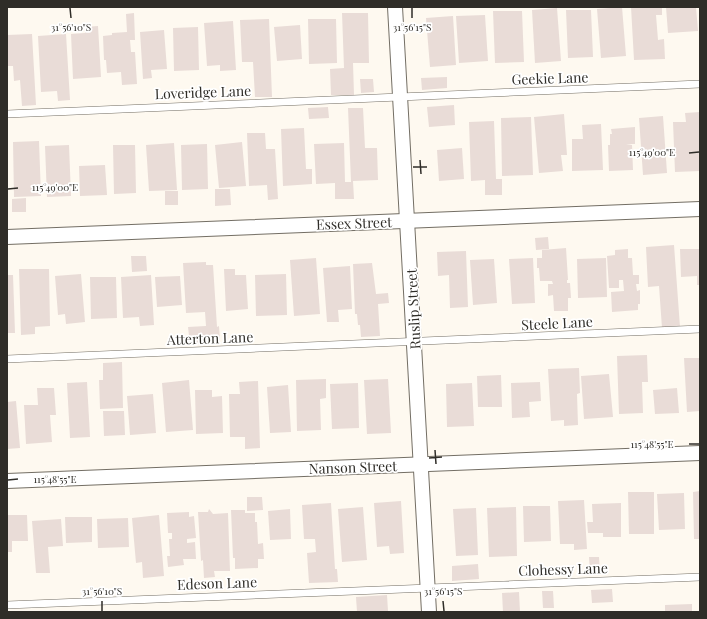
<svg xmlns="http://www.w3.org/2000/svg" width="707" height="619" viewBox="0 0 707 619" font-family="'Playfair Display',serif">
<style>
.building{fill:#e9dcd7}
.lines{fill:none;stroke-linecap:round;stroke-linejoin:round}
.lane-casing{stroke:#736e64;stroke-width:8}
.street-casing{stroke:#736e64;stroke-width:16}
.lane{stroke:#fff;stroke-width:7}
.street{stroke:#fff;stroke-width:14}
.ticks{fill:none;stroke:#2f2d28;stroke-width:1.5}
.labels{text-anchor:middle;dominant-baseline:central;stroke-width:3.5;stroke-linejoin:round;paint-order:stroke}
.street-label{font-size:14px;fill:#2f2d28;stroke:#fff}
.ticks-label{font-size:10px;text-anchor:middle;fill:#2f2d28;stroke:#fff;stroke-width:3.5;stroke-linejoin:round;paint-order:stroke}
</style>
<rect width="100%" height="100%" fill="#fef9f0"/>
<g class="building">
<polygon points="622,7 626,56 601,58 597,9"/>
<polygon points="631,7 662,7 662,15 656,15 658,40 664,39 665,59 634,60"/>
<polygon points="666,7 696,7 698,31 668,33"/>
<polygon points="557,8 561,61 535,63 532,10"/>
<polygon points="566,10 591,10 593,57 568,58"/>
<polygon points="493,11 522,11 524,62 495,63"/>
<polygon points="134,13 135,40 130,40 131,52 135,52 137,84 122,85 121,72 107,73 106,60 104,60 103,36 112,35 112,33 127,32 126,14"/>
<polygon points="342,13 368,13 369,63 353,63 354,95 331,95 330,69 344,68"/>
<polygon points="485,15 488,61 459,63 456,16"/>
<polygon points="453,16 456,65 430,67 426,18"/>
<polygon points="269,19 272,97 255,97 253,62 242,62 240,20"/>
<polygon points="308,19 336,19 337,63 309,64"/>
<polygon points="233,21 236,70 220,71 220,65 207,66 204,23"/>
<polygon points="300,25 302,59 277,61 274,27"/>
<polygon points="98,26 101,77 73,79 71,34 85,33 85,27"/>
<polygon points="198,27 199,70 174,71 173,28"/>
<polygon points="164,30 167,69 151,70 152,78 143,79 140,32"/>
<polygon points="32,34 36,105 22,106 20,80 14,81 13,66 7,66 7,35"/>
<polygon points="66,34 70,100 58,101 57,91 41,92 38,36"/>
<polygon points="447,77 447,88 422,90 421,78"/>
<polygon points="360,79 373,79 374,92 361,93"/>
<polygon points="454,105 455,125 429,127 427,107"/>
<polygon points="328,107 329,118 309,119 308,108"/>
<polygon points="348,108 363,108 365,148 377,148 378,180 353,181 354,199 335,199 335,183 316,184 314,144 344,143 345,182 351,182"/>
<polygon points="700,112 700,171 675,172 673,122 686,122 685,113"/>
<polygon points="564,114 567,155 561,155 563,171 539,173 534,117"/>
<polygon points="663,116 667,173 643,175 639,118"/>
<polygon points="531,117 533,175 502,176 501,118"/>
<polygon points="494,121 496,179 502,179 502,195 485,195 485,180 471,181 469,122"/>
<polygon points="601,124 603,170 572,171 572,139 583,139 582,125"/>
<polygon points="635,127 635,144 626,144 632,145 633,170 609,171 608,145 610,145 610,134 612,134 611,129"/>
<polygon points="304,128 306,169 312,169 312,184 283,186 281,129"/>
<polygon points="247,133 265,133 266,149 275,149 278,199 268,200 267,185 249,186"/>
<polygon points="39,141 41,196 14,197 13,142"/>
<polygon points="242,142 246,186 219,188 215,145"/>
<polygon points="174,143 177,190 149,191 146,145"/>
<polygon points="207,144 208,189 182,190 181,145"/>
<polygon points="69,145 71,196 47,197 45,146"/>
<polygon points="113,145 135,145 136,193 114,194"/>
<polygon points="462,148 464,179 439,181 437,150"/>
<polygon points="105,165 107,195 80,196 79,166"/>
<polygon points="215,189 230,189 231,205 215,206"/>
<rect x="165" y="191" width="13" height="14"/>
<polygon points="26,198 26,212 12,212 12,199"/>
<polygon points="548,237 549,249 536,250 535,238"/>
<polygon points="674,245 680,327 662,328 659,286 648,287 646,247"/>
<polygon points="566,248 568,280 567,280 567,283 570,283 571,298 568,298 568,311 554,311 553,295 548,296 548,284 553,284 552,281 540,281 539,268 537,268 537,258 542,258 542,250"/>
<polygon points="628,249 628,258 632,258 633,275 639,275 639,284 636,284 637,291 640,290 640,304 638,304 638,310 612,312 611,292 624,291 623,280 619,280 619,288 609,288 607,256 615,255 615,250"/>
<polygon points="680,249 700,249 700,285 697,285 697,276 681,277"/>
<polygon points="466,251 468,307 450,308 449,275 438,276 437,252"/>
<polygon points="131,256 146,256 147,271 132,272"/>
<polygon points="316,258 320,314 294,316 290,260"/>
<polygon points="533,258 535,303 512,304 509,259"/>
<polygon points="606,258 607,297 578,298 577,259"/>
<polygon points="494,259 497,303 473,305 470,260"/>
<polygon points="206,262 206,265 213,265 217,327 219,326 220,340 218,340 218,342 190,344 188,327 206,326 205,312 186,313 183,263"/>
<polygon points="372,263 376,294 388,293 389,303 378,304 380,336 361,337 360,325 358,325 357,314 355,314 353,264"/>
<polygon points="350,266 352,309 338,310 339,322 327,322 323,268"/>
<polygon points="19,269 49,269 50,326 35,327 35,334 21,335"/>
<polygon points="224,269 235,269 235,275 246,275 248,309 226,311"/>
<polygon points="81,274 85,322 66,324 65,314 58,315 55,276"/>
<polygon points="286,274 287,315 256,316 255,275"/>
<polygon points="7,275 13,275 15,333 7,333"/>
<polygon points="151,275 154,325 140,326 139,317 123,318 121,277"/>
<polygon points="180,276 182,305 157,307 155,277"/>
<polygon points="90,277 116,277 117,318 91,319"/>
<polygon points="647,355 648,382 642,382 643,413 619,414 617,356"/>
<polygon points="684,358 700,358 700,411 687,412"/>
<polygon points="122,362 123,408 100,409 99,380 103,380 103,363"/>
<polygon points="579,368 580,393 577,394 578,425 564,426 564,420 551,421 548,369"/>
<polygon points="609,374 613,417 584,419 581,376"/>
<polygon points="501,375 502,407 478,407 477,376"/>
<polygon points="326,379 326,398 320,399 321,430 297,431 296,380"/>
<polygon points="388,379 391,433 367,434 364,380"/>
<polygon points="189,380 193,430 166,432 162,383"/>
<polygon points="258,381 260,448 245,449 245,437 230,437 229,394 240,394 239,382"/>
<polygon points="87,382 90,437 70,438 67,383"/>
<polygon points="540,382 541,401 529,402 530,417 512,418 511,383"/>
<polygon points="358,383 359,428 332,429 330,384"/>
<polygon points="472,383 474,426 447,427 446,384"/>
<polygon points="288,385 291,432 270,433 267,387"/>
<polygon points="37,388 54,388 56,415 50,415 52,442 26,444 24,405 38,405"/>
<polygon points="677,388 679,413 655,414 653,390"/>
<polygon points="195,390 212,390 212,397 222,396 223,433 196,434"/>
<polygon points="153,394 156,433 130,435 127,396"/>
<polygon points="16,401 20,448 7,449 7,402"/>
<polygon points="103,411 124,411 125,435 104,436"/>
<polygon points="700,491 700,539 694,539 693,492"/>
<polygon points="628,492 654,492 654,534 629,534"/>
<polygon points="684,493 685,529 659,530 657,494"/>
<polygon points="247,497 262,497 263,510 247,511"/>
<polygon points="584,500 587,549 574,550 574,544 560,544 558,501"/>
<polygon points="401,501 404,553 390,554 389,546 377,547 374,503"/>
<polygon points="331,503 335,569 337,569 338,582 309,583 307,553 316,552 315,539 304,539 302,505"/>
<polygon points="621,503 621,537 603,537 603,533 588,533 587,522 593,522 592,504"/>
<polygon points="523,506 550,506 551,541 524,542"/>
<polygon points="363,507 367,560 342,562 338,509"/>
<polygon points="516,507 517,556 489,557 487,508"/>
<polygon points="476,508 478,555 456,556 453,509"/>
<polygon points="209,509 213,514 228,513 230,571 214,571 215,577 204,578 203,560 201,561 198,512 208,512"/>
<polygon points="290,509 291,539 270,540 268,511"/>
<polygon points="231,510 245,510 245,513 255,513 255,522 257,522 258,544 263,543 264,559 258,559 258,568 235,569 235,558 233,558"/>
<polygon points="189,512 189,517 194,516 196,538 187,539 187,543 195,542 196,559 183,559 184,565 168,567 167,556 170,556 169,539 172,539 172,533 168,533 167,513"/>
<polygon points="7,515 27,515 28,541 12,541 12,552 7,552"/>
<polygon points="159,515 164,576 143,578 142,562 136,563 132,518"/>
<polygon points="65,517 92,517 92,542 66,543"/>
<polygon points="128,518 129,547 98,548 97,519"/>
<polygon points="61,519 63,546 48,547 50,573 36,573 32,521"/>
<polygon points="589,557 599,557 600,573 590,573"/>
<polygon points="478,564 479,579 452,581 452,566"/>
<polygon points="612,589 613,602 592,603 591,590"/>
<polygon points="542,591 553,591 554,608 543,608"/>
<polygon points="519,592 520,612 503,612 502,593"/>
<polygon points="387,595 388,611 357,612 356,597"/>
<polygon points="692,604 692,612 665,612 665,605"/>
</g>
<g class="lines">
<g class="lane-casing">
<g id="lane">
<polyline points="7,114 700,84"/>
<polyline points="7,359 700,329"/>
<polyline points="7,605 700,577"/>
</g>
</g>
<g class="street-casing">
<g id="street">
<polyline points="395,7 429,612"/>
<polyline points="7,237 700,209"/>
<polyline points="7,481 700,453"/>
</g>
</g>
<use href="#lane" class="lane"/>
<use href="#street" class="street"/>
</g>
<path class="ticks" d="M70,8L71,18M412,8V18M689,153L699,152M420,160L421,174M413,167H427M8,189L18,188M689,444H699M435,450L436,464M429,458L442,457M8,480L18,479M102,601V611M443,601L444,611"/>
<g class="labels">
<g class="street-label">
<text transform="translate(550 78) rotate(-2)">Geekie Lane</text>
<text transform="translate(203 92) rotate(-2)">Loveridge Lane</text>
<text transform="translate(354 223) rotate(-2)">Essex Street</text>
<text transform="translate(413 309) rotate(-93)">Ruslip Street</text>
<text transform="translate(557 323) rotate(-3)">Steele Lane</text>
<text transform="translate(210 338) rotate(-2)">Atterton Lane</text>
<text transform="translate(353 467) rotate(-2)">Nanson Street</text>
<text transform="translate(563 569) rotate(-2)">Clohessy Lane</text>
<text transform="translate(217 583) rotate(-2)">Edeson Lane</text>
</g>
</g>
<g class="ticks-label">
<text x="71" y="31">31°56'10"S</text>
<text x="412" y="31">31°56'15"S</text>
<text x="652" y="156">115°49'00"E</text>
<text x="55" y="191">115°49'00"E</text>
<text x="652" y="448">115°48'55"E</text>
<text x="55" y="483">115°48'55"E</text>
<text x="102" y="595">31°56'10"S</text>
<text x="443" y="595">31°56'15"S</text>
</g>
<rect width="707" height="619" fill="none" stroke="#2f2d28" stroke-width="16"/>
</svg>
